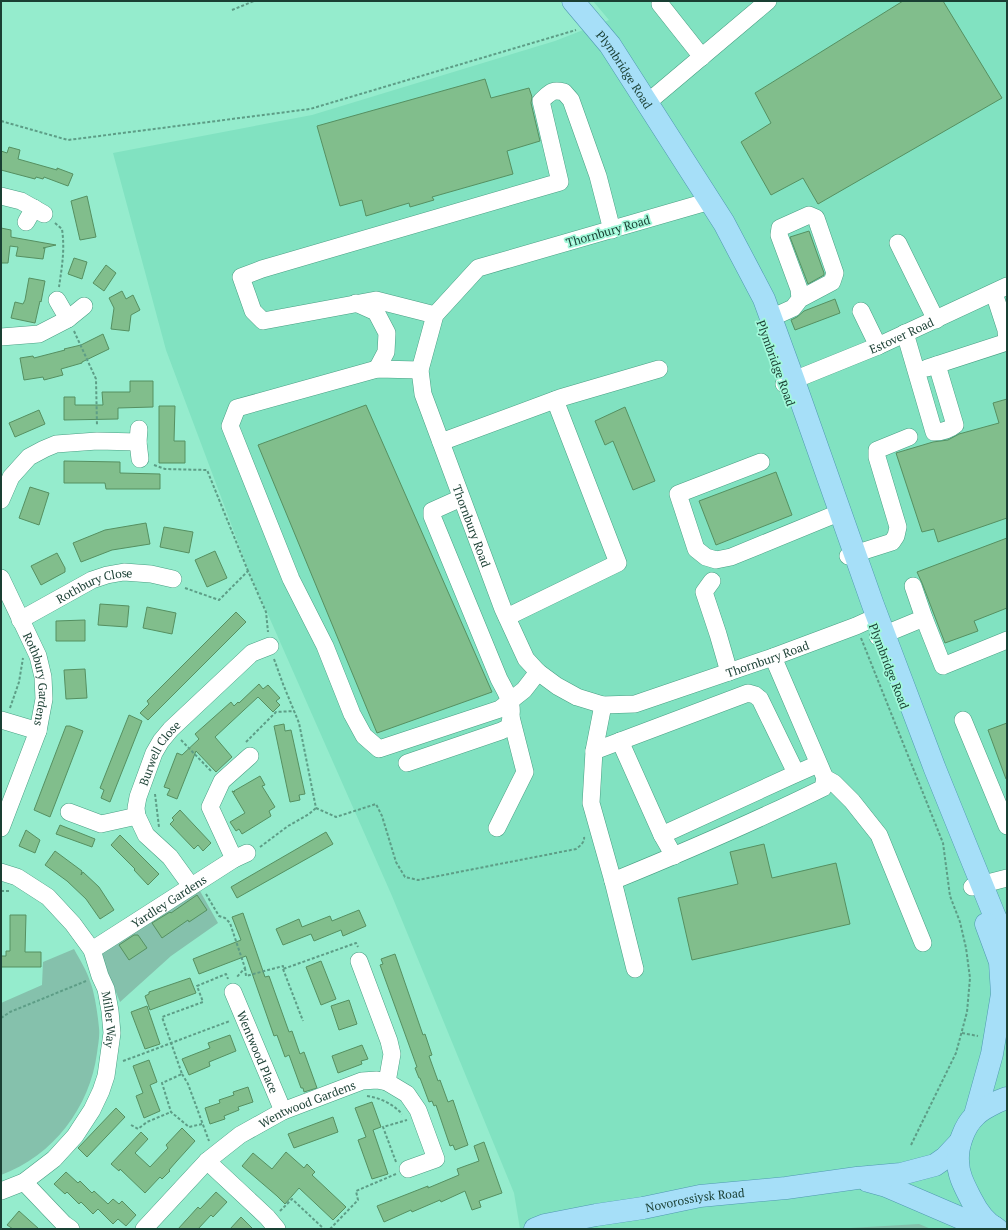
<svg xmlns="http://www.w3.org/2000/svg" width="1008" height="1230" viewBox="0 0 1008 1230" font-family="'PT Serif',serif">
<style>
.built{fill:#81e2c1}
.green{fill:#85c1ac}
.building{fill:#81be8c;stroke:#559061}
.lines{fill:none;stroke-linecap:round;stroke-linejoin:round}
.minor-casing{stroke:#489f83;stroke-width:18}
.major-casing{stroke:#4f99b0;stroke-width:23}
.path{stroke:#5d9d86;stroke-width:2;stroke-dasharray:3 2;stroke-linecap:butt}
.minor{stroke:#fff;stroke-width:17}
.major{stroke:#a6dff8;stroke-width:22}
.labels{text-anchor:middle;dominant-baseline:central;stroke-width:3.5;stroke-linejoin:round;paint-order:stroke}
.street-label{font-size:12px;fill:#1a3f33;stroke:#a2f9da}
</style>
<rect width="100%" height="100%" fill="#95eccd"/>
<polygon class="built" points="593,1 1007,1 1007,1229 520,1229 514,1193 392,896 248,569 166,350 113,153 312,115 555,41 609,20"/>
<g class="green">
<polygon points="200,891 218,923 171,956 120,1002 101,956 105,946 115,944"/>
<path d="M74,949C80,960 87,971 91,984C95,995 98,1017 99,1028C100,1036 98,1045 97,1053C90,1107 53,1156 1,1175V1003L42,985L43,962Z"/>
<polygon points="919,1224 931,1229 833,1229"/>
</g>
<g class="building">
<polygon points="903,1 943,1 1002,98 818,204 803,178 771,195 741,142 771,123 755,93"/>
<polygon points="485,79 491,98 529,88 532,97 531,103 540,141 507,151 513,174 432,197 434,200 410,207 409,203 366,216 362,200 340,206 317,126"/>
<polygon points="9,147 20,150 18,159 57,170 57,168 73,174 68,186 44,177 43,179 36,177 35,179 1,170 1,151 7,153"/>
<polygon points="87,196 96,237 80,240 71,201"/>
<polygon points="1,228 11,230 11,237 56,245 43,248 45,248 43,259 16,256 18,247 10,246 8,263 1,263"/>
<polygon points="809,231 824,273 824,275 808,284 790,237"/>
<polygon points="74,258 87,262 82,279 68,274"/>
<polygon points="106,265 116,273 104,291 93,283"/>
<polygon points="29,278 45,281 41,302 40,301 35,323 11,318 15,302 23,304 25,300"/>
<polygon points="122,291 126,299 133,295 140,310 131,315 129,331 111,329 114,308 109,298"/>
<polygon points="835,299 840,313 795,330 791,320 797,317 804,311"/>
<polygon points="103,334 109,349 82,362 82,363 61,369 63,375 44,380 43,377 24,380 20,358 33,356 34,358 65,350 64,349 81,345"/>
<polygon points="130,381 153,381 153,407 118,408 118,419 64,420 64,397 75,397 75,405 103,405 102,392 130,392"/>
<polygon points="1007,399 1007,518 938,542 934,529 922,532 896,453 933,442 948,440 959,434 999,423 993,403"/>
<polygon points="366,405 492,692 377,733 258,445"/>
<polygon points="159,406 175,406 174,441 185,441 185,463 159,463"/>
<polygon points="625,407 655,481 633,490 613,441 605,445 595,421"/>
<polygon points="39,410 45,424 15,437 9,423"/>
<polygon points="64,461 120,462 120,473 160,474 160,489 106,489 105,483 64,483"/>
<polygon points="776,472 792,515 716,545 699,501"/>
<polygon points="30,487 49,493 39,525 19,518"/>
<polygon points="146,523 150,544 112,550 81,562 73,543 105,530"/>
<polygon points="164,527 193,532 189,553 160,547"/>
<polygon points="1007,538 1007,608 974,621 978,631 945,643 922,583 917,572"/>
<polygon points="215,551 227,578 207,587 195,560"/>
<polygon points="57,553 65,568 65,572 41,585 31,566"/>
<polygon points="100,604 129,606 127,627 98,625"/>
<polygon points="147,607 176,613 172,634 143,628"/>
<polygon points="236,612 246,622 148,720 140,713 149,704 147,701"/>
<polygon points="85,620 85,641 56,641 56,621"/>
<polygon points="85,669 87,698 66,699 64,670"/>
<polygon points="259,684 263,689 268,685 280,698 276,701 280,705 273,712 258,697 215,737 232,757 216,772 196,751 177,799 167,795 170,789 164,787 177,753 182,755 199,739 195,734 231,702 234,706 238,702 239,703"/>
<polygon points="129,715 142,721 110,802 101,798 104,790 100,788"/>
<polygon points="1007,723 1007,779 1006,779 988,730"/>
<polygon points="284,724 285,731 291,730 305,794 299,795 300,800 290,802 274,726"/>
<polygon points="66,726 70,726 83,731 50,817 34,810"/>
<polygon points="260,776 265,785 262,786 275,807 269,811 271,816 242,834 239,829 236,831 230,822 245,813 232,791 235,792 234,791"/>
<polygon points="180,810 211,843 203,851 198,845 194,849 170,824 174,820 172,818"/>
<polygon points="60,825 95,839 92,847 56,834"/>
<polygon points="26,830 40,840 35,853 19,846"/>
<polygon points="326,832 333,844 237,898 231,887"/>
<polygon points="120,835 159,874 148,885 134,870 135,869 111,845"/>
<polygon points="764,844 772,878 836,863 850,924 692,960 678,898 738,884 730,852"/>
<polygon points="55,851 82,871 81,875 83,872 99,887 114,910 100,919 86,899 67,881 45,865"/>
<polygon points="197,895 207,910 189,922 188,920 162,938 152,923 170,912 171,913"/>
<polygon points="359,910 366,926 343,936 341,930 314,941 311,934 283,945 276,929 299,919 302,927 330,916 332,921"/>
<polygon points="243,913 265,977 269,976 289,1032 292,1031 300,1054 304,1052 317,1088 304,1092 303,1088 301,1088 289,1055 285,1057 277,1035 274,1036 246,956 199,974 193,959 241,940 232,917"/>
<polygon points="10,915 26,915 25,952 41,952 41,967 1,967 1,956 6,956 6,951 10,951"/>
<polygon points="134,935 138,935 147,948 129,960 119,945"/>
<polygon points="395,954 423,1035 425,1034 432,1055 429,1056 438,1081 440,1080 448,1102 453,1100 468,1145 455,1150 453,1145 450,1146 436,1105 434,1106 432,1101 429,1102 420,1078 419,1078 415,1068 417,1067 380,965 383,964 381,959"/>
<polygon points="321,961 336,999 321,1005 306,967"/>
<polygon points="190,978 196,993 150,1010 145,996 149,994 149,992"/>
<polygon points="349,1000 357,1024 339,1030 331,1006"/>
<polygon points="147,1006 160,1044 145,1049 131,1012"/>
<polygon points="230,1035 236,1051 209,1062 210,1066 189,1075 182,1059 210,1048 208,1043"/>
<polygon points="362,1045 368,1059 361,1061 362,1064 338,1073 332,1056"/>
<polygon points="149,1060 157,1082 150,1085 160,1111 144,1118 136,1096 143,1093 133,1066"/>
<polygon points="248,1087 253,1102 238,1107 239,1110 224,1116 225,1119 210,1124 205,1108 220,1103 219,1100 234,1095 233,1092"/>
<polygon points="372,1102 381,1127 373,1130 388,1174 372,1179 358,1140 366,1137 355,1108"/>
<polygon points="116,1108 125,1117 87,1157 78,1148"/>
<polygon points="333,1117 338,1132 294,1148 288,1134"/>
<polygon points="182,1128 195,1141 176,1162 169,1170 170,1171 162,1179 160,1177 145,1193 120,1169 119,1171 111,1164 141,1132 148,1139 135,1153 150,1167 168,1148 166,1145"/>
<polygon points="484,1142 502,1193 479,1201 481,1207 472,1210 465,1191 441,1202 440,1200 412,1212 411,1210 384,1222 377,1206 428,1186 428,1188 459,1175 457,1169 479,1161 474,1146"/>
<polygon points="286,1152 304,1168 307,1164 315,1172 312,1175 346,1207 333,1220 299,1188 285,1204 277,1196 242,1166 253,1153 272,1169"/>
<polygon points="66,1172 78,1183 80,1181 92,1193 94,1191 108,1204 113,1199 119,1204 122,1201 136,1215 126,1226 118,1219 113,1224 98,1209 93,1214 81,1202 79,1204 67,1192 65,1194 54,1184"/>
<polygon points="216,1192 227,1202 213,1217 211,1215 198,1229 178,1229 198,1207 200,1209"/>
<polygon points="19,1211 39,1229 13,1229 7,1225"/>
<polygon points="241,1217 253,1229 230,1229"/>
</g>
<g class="lines">
<g class="minor-casing">
<g id="minor">
<polyline points="660,4 702,57"/>
<polyline points="647,103 768,1"/>
<polyline points="1,196 21,201 44,214"/>
<path id="s1" d="M710,201L478,268L435,315L420,370L423,394L503,609L526,659L538,672L557,686L577,697L603,705L635,704L773,657L856,626L878,616"/>
<polyline points="26,222 34,208"/>
<polyline points="898,243 936,320"/>
<polyline points="994,293 1006,330 1007,342"/>
<polyline points="57,300 68,319"/>
<polyline points="356,303 376,312 387,333 386,352 377,369"/>
<polyline points="861,311 878,346"/>
<path d="M435,315L376,300L263,321L253,311L241,277L262,269L560,182L541,101C550,93 551,89 564,92L571,100L598,176L612,230"/>
<polyline points="771,318 793,308 800,299 799,289 779,235 780,228 809,215 816,218 835,273 832,282 800,299"/>
<path d="M905,333L934,432C943,432 949,430 955,425L937,365"/>
<polyline points="1,337 39,334 68,319 84,306"/>
<polyline points="927,368 1007,342"/>
<polyline points="420,370 377,369 237,408 230,426 291,579 325,646 352,714 364,736 379,749 500,709 524,690 538,672"/>
<path id="s2" d="M784,384L878,346L1007,286"/>
<polyline points="139,429 138,442 140,459"/>
<polyline points="441,442 560,398 659,369"/>
<polyline points="761,462 678,494 696,549 706,557 716,560 731,557 841,512"/>
<polyline points="1,500 11,477 29,457 44,449 56,444 97,441 138,442"/>
<polyline points="848,556 892,542 896,536 898,527 877,457 877,450 909,437"/>
<path id="s3" d="M1,578L38,656L43,677L44,699L38,731L1,828"/>
<polyline points="712,581 704,592 718,634 729,672"/>
<polyline points="507,617 618,563 555,400"/>
<polyline points="924,618 943,666 1007,640"/>
<path id="s4" d="M20,620L92,580L107,575L124,572L151,574L173,579"/>
<polyline points="878,637 924,618 913,586"/>
<polyline points="603,705 594,751 591,803 613,881 635,969"/>
<polyline points="1,720 38,731"/>
<polyline points="963,720 1007,826"/>
<polyline points="620,741 662,835"/>
<polyline points="594,751 748,693 755,695 760,699 796,773"/>
<path d="M407,763L501,731L509,727C515,705 509,698 499,679L432,516V511L461,498"/>
<polyline points="825,778 834,783 852,801 879,835 923,943"/>
<polyline points="69,812 101,824 137,816"/>
<polyline points="497,828 525,772 511,717"/>
<polyline points="674,856 662,835 793,775 818,764"/>
<polyline points="234,859 210,807 222,781 250,756"/>
<path id="s5" d="M1,872L17,877L48,897L73,924L92,950L100,976L106,989L110,1011L112,1033L106,1076L101,1091L92,1110L75,1136L54,1159L24,1182L1,1191"/>
<path d="M613,881C684,852 754,822 823,788L825,778L773,657"/>
<path id="s6" d="M191,886L170,857L146,835L137,816L136,808L138,797L154,753L161,741L171,729L252,653L270,646"/>
<polyline points="972,887 1007,878"/>
<path id="s7" d="M92,950L234,859L247,853"/>
<polyline points="359,961 389,1041 392,1054 387,1082"/>
<path id="s8" d="M233,992L283,1111"/>
<polyline points="207,1161 267,1217 277,1229"/>
<polyline points="24,1182 64,1224 71,1229"/>
<path id="s9" d="M144,1229L207,1161L240,1135L283,1111L362,1081L377,1080L387,1082L407,1094L418,1110L436,1159L408,1169"/>
</g>
</g>
<g class="major-casing">
<g id="major">
<path id="s10" d="M573,1L610,45L724,223L764,299L794,381L873,605L935,769L995,917L1007,941"/>
<polyline points="975,1115 992,1054 1002,994 1000,962 986,924"/>
<polyline points="868,1181 886,1186 970,1222 994,1227"/>
<path id="s11" d="M535,1229L545,1225L596,1215L643,1208L700,1196L786,1188L857,1178L901,1174L935,1165L945,1158L960,1142"/>
<path d="M997,1229C985,1223 977,1211 971,1199C965,1187 958,1175 958,1161C957,1147 964,1126 975,1116C981,1109 998,1101 1007,1098"/>
</g>
</g>
<g class="path">
<polyline points="232,10 254,1"/>
<polyline points="1,121 68,140 310,109 576,30"/>
<path d="M55,223L62,229C65,250 62,266 59,287"/>
<polyline points="74,331 96,379 97,426"/>
<polyline points="154,465 165,469 207,470 248,571"/>
<polyline points="185,588 219,600 248,571 266,612 268,632"/>
<polyline points="861,638 943,843 950,896 960,922 966,948 970,978 967,1012 956,1053 911,1145"/>
<polyline points="274,659 283,684 299,723 316,808"/>
<polyline points="10,708 19,682 23,658"/>
<polyline points="181,740 211,771"/>
<polyline points="246,742 276,712 294,711"/>
<polyline points="155,794 159,827"/>
<path d="M316,808L336,817L376,804L382,816L396,862L405,877L418,880L576,849C580,846 585,842 584,837"/>
<polyline points="260,847 288,826 309,814 316,808"/>
<polyline points="1,891 10,891"/>
<polyline points="206,894 219,916 225,918 230,923 245,968 236,978"/>
<polyline points="245,968 246,976 283,966 283,969 356,943 358,947"/>
<polyline points="283,969 303,1021"/>
<polyline points="1,1018 10,1012 86,981"/>
<polyline points="962,1033 978,1036"/>
<path d="M123,1061C159,1048 194,1034 230,1021"/>
<polyline points="182,1074 188,1084 209,1141"/>
<path d="M367,1096C381,1098 393,1104 402,1114"/>
<polyline points="202,1124 189,1127 171,1112 162,1083 182,1074 162,1017 203,1002 197,986 226,974 228,979"/>
<polyline points="131,1125 138,1129 147,1122 171,1112"/>
<polyline points="396,1162 383,1127 407,1120"/>
<polyline points="280,1211 292,1199 324,1229"/>
<polyline points="330,1229 358,1200 356,1191 396,1174"/>
</g>
<use href="#minor" class="minor"/>
<use href="#major" class="major"/>
</g>
<g class="labels">
<g class="street-label">
<text stroke="none"><textPath href="#s10" startOffset="86">Plymbridge Road</textPath></text>
<text transform="translate(608 231) rotate(-16)">Thornbury Road</text>
<text stroke="none"><textPath href="#s2" startOffset="127">Estover Road</textPath></text>
<text transform="translate(776 363) rotate(70)">Plymbridge Road</text>
<text stroke="none"><textPath href="#s1" startOffset="527">Thornbury Road</textPath></text>
<text stroke="none"><textPath href="#s4" startOffset="83">Rothbury Close</textPath></text>
<text stroke="none"><textPath href="#s1" startOffset="934">Thornbury Road</textPath></text>
<text transform="translate(889 666) rotate(69)">Plymbridge Road</text>
<text stroke="none"><textPath href="#s3" startOffset="109">Rothbury Gardens</textPath></text>
<text stroke="none"><textPath href="#s6" startOffset="158">Burwell Close</textPath></text>
<text stroke="none"><textPath href="#s7" startOffset="91">Yardley Gardens</textPath></text>
<text stroke="none"><textPath href="#s5" startOffset="195">Miller Way</textPath></text>
<text stroke="none"><textPath href="#s8" startOffset="65">Wentwood Place</textPath></text>
<text stroke="none"><textPath href="#s9" startOffset="209">Wentwood Gardens</textPath></text>
<text stroke="none"><textPath href="#s11" startOffset="163">Novorossiysk Road</textPath></text>
</g>
</g>
<rect width="1008" height="1230" fill="none" stroke="#1a3f33" stroke-width="4"/>
</svg>
